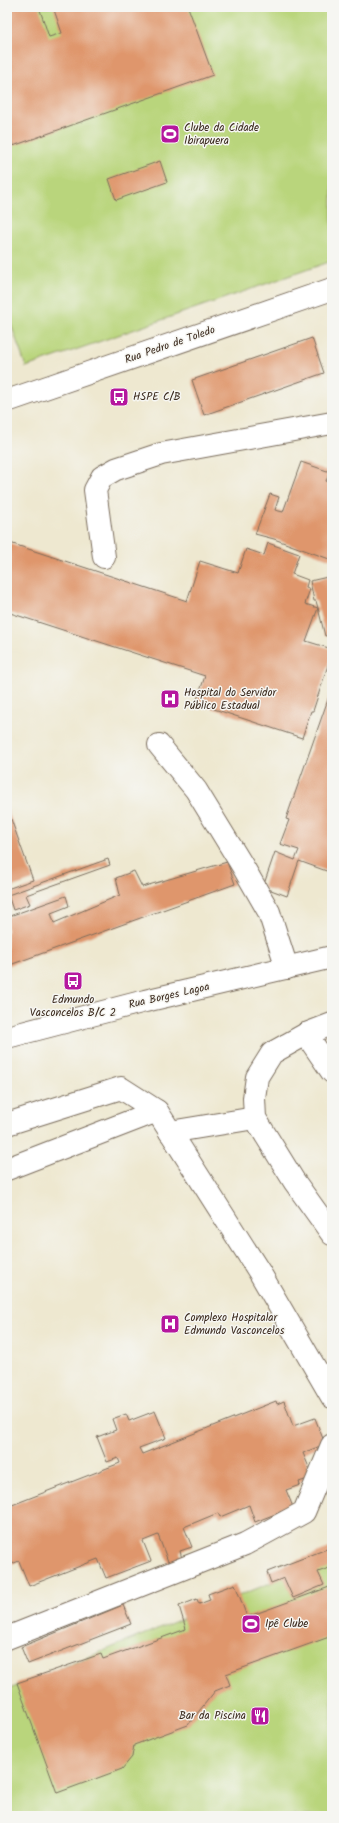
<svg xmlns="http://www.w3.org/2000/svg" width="339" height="1823" viewBox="0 0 339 1823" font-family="Kalam,sans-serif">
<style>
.green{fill:#b9d57b;stroke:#7a804c}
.building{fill:#df966c}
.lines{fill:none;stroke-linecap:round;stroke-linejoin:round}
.minor-casing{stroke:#7a6c5c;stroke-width:24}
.minor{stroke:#fff;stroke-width:22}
.labels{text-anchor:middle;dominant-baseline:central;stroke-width:3;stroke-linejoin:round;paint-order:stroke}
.poi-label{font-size:11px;fill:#3b2a1e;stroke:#f6f6f2;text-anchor:start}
.street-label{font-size:11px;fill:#3b2a1e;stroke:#f6f6f2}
</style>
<rect width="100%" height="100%" fill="#f6f6f2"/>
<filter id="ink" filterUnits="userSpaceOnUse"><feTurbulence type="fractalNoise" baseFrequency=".025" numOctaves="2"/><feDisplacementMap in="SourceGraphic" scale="8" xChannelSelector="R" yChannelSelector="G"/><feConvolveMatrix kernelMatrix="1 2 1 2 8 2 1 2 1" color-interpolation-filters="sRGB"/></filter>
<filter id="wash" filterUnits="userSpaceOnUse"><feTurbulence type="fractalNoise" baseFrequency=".012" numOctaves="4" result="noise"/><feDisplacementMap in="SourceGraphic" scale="16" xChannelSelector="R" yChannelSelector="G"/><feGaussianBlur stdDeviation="0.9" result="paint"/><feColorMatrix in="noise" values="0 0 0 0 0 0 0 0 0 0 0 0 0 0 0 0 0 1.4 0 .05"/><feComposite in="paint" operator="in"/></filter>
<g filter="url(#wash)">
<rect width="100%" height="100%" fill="#eee8d0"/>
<g class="green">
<polygon points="7,7 332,7 332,261 26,367 7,313"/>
<polygon points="332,1558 332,1816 7,1816 7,1690"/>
</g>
<g id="blocks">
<g class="building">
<polygon points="7,7 39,7 49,37 62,33 53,7 188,7 213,75 13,146 7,129"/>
<polygon points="160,161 167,182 116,200 109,179"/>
<polygon points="312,338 324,373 204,415 192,380"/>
<polygon points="301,462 330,472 326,481 332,483 332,560 274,539 255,534 270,494 279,497 275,510 283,512"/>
<polygon points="7,542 187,601 200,561 238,573 246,549 264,555 268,543 299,554 292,574 308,580 306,587 310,589 305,604 318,608 316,601 314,601 310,581 332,576 332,634 325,636 318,608 306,641 332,649 332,653 313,711 311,711 302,738 196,703 205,676 7,612"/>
<polygon points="332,688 332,873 299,861 287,896 263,887 275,852 295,860 299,850 280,844 289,820 286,819"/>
<polygon points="7,808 33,880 7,889"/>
<polygon points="108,859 110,865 26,895 30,904 13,910 8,895"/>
<polygon points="227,862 235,884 7,966 7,917 66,896 69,906 51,913 54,923 120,895 116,878 134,871 142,887"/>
<polygon points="276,1401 277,1404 284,1401 293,1426 315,1418 325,1444 303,1453 313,1477 299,1482 300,1485 286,1490 293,1507 255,1522 249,1505 220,1517 218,1513 184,1527 192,1547 180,1551 182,1559 169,1564 158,1535 143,1541 151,1561 106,1578 98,1559 29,1586 19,1561 7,1566 7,1536 9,1535 7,1529 7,1507 120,1463 118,1458 107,1462 97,1437 116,1430 112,1419 126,1414 129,1421 155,1411 166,1438 139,1448 142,1454"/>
<polygon points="332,1547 332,1567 318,1572 324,1585 293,1598 284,1578 271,1583 267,1572"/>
<polygon points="235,1584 247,1617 332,1586 332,1636 226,1674 230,1685 215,1691 188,1725 134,1745 132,1757 122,1769 57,1793 17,1683 101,1654 103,1659 186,1629 179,1606 197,1599 199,1604 210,1600 208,1594"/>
<polygon points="123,1605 131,1624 28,1664 21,1647"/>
</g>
</g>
</g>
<g filter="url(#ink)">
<use href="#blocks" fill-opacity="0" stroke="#7a6c5c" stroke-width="1"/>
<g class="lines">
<g class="minor-casing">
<g id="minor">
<polyline points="7,401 332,289"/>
<polyline points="104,557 95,490 102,477 116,469 161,454 332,423"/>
<polyline points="159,745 196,790 242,865 269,912 287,968"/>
<polyline points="332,1024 306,1034 272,1053 257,1077 254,1098 255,1118 294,1181 332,1234"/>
<polyline points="306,1034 332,1072"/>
<polyline points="7,1037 145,1001 332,957"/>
<polyline points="7,1124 121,1088 157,1111 260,1273 332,1397"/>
<polyline points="170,1132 255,1118"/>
<polyline points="7,1169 157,1111"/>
<polyline points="7,1638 245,1544 304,1512 332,1445"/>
</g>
</g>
<use href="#minor" class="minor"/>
</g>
</g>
<defs>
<g id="stadium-square" transform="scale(1)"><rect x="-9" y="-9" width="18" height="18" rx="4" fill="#b5179e" stroke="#f6f6f2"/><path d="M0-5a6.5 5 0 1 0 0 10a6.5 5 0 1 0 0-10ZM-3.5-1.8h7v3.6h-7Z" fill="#fff"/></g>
<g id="bus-square" transform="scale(1)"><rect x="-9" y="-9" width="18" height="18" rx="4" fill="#b5179e" stroke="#f6f6f2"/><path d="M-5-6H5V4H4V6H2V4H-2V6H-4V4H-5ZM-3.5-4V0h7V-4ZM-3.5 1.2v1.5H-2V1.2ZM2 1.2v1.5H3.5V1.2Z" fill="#fff"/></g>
<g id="hospital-square" transform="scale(1)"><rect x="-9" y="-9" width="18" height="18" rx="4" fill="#b5179e" stroke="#f6f6f2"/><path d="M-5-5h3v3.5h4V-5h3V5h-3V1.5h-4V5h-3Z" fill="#fff"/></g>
<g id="restaurant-square" transform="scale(1)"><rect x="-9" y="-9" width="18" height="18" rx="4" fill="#b5179e" stroke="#f6f6f2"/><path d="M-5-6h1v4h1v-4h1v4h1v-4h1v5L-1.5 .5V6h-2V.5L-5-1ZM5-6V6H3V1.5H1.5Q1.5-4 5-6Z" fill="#fff"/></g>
</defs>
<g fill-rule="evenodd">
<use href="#stadium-square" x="170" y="134"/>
<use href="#bus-square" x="119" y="397"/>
<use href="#hospital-square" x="170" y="699"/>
<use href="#bus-square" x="73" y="981"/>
<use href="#hospital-square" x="170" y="1324"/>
<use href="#stadium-square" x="251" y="1624"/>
<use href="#restaurant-square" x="260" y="1716"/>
</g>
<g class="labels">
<g class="poi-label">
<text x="184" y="128">Clube da Cidade<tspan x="184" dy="13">Ibirapuera</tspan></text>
<text x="133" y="397">HSPE C/B</text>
<text x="184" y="693">Hospital do Servidor<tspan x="184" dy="13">Público Estadual</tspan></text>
<text x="73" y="1000" text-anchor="middle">Edmundo<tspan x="73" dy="13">Vasconcelos B/C 2</tspan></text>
<text x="184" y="1318">Complexo Hospitalar<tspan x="184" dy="13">Edmundo Vasconcelos</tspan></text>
<text x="265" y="1624">Ipê Clube</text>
<text x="246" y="1716" text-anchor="end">Bar da Piscina</text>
</g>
<g class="street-label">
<text transform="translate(170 345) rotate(-19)">Rua Pedro de Toledo</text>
<text transform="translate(169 996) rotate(-13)">Rua Borges Lagoa</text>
</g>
</g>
<rect width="339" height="1823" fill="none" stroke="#f6f6f2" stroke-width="24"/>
</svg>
